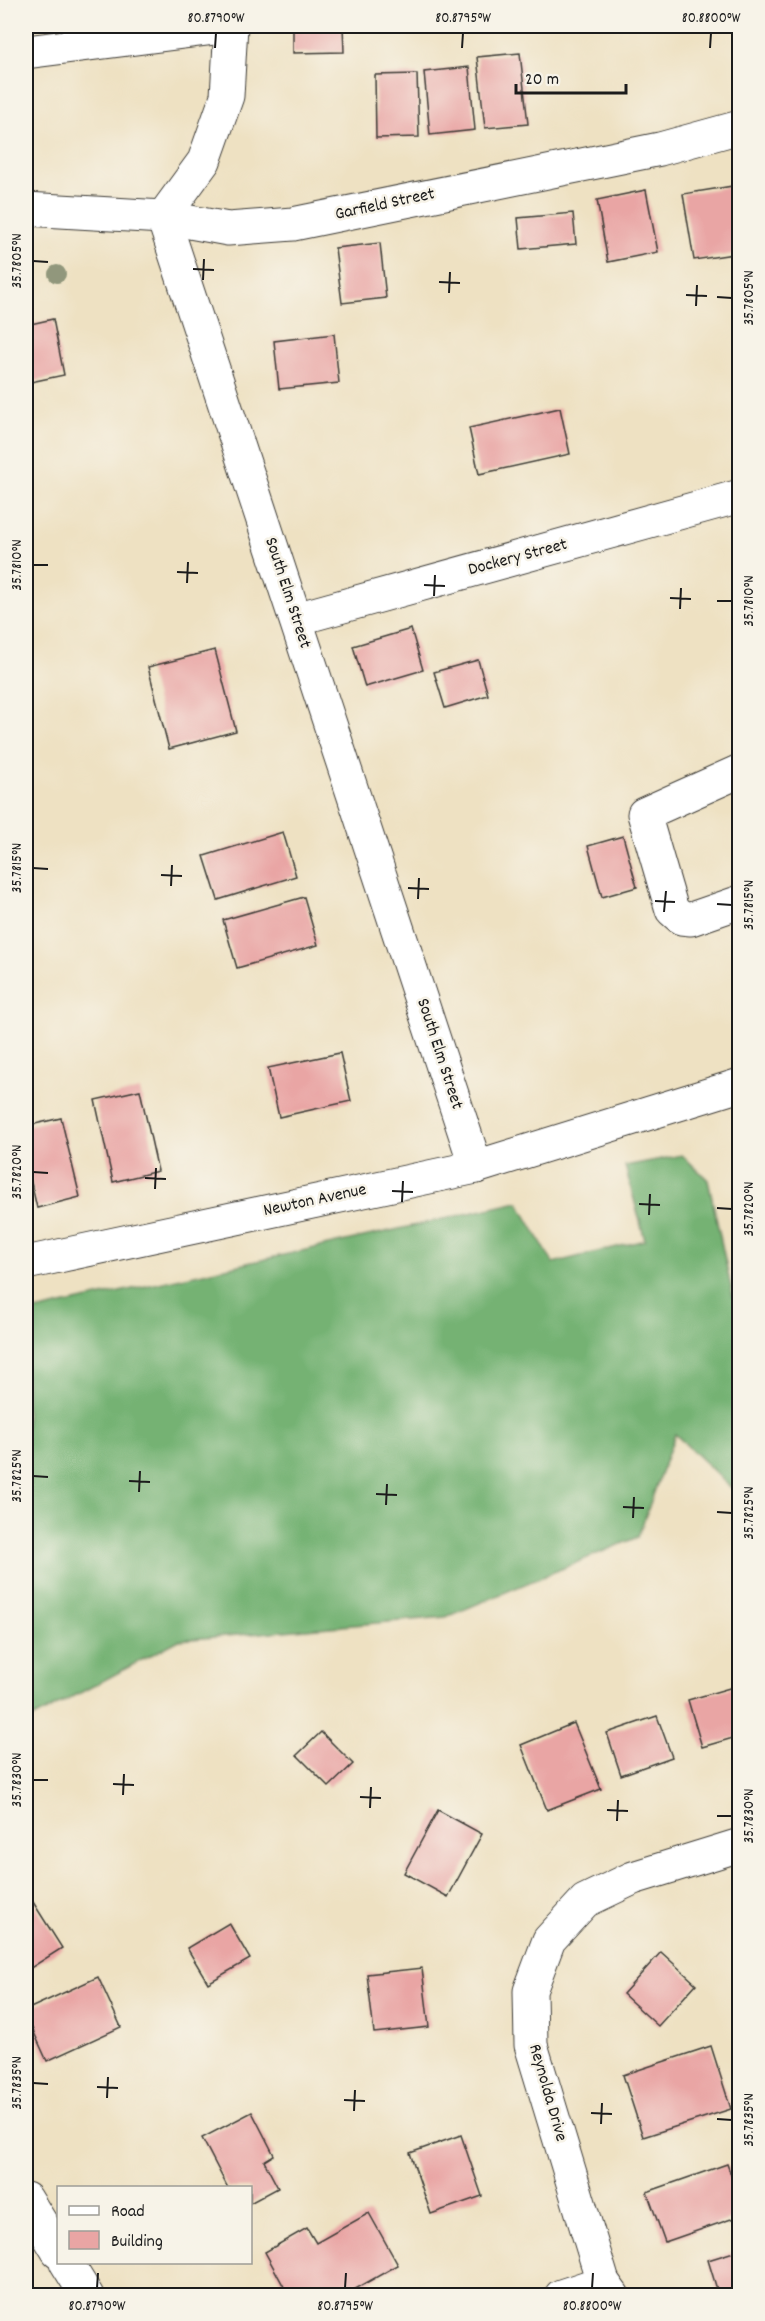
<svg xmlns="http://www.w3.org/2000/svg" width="765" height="2321" viewBox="0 0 765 2321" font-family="Dekko,sans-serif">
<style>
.forest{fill:#75b273;stroke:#486748;stroke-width:1.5}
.building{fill:#e9a5a4}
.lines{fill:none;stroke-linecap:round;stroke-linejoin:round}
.minor-casing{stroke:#3c3a35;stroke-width:35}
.minor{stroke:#fff;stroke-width:33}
.tree{fill:#91977b}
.ticks{fill:none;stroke:#1c1c1c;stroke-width:2}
.labels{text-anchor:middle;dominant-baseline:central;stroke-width:5;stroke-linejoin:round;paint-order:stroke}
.street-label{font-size:18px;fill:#1c1c1c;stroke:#f7f3e8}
.neatline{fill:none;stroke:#1c1c1c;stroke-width:2}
.ticks-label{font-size:15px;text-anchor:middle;fill:#1c1c1c}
</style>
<rect width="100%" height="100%" fill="#f7f3e8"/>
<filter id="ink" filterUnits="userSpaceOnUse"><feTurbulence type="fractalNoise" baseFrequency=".0167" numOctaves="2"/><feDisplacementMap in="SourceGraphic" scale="12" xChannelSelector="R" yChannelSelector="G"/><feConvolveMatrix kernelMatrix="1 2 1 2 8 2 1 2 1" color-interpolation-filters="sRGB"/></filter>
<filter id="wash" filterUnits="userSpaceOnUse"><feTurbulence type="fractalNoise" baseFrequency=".008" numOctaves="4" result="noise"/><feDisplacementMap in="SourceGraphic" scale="24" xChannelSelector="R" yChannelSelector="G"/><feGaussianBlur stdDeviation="1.35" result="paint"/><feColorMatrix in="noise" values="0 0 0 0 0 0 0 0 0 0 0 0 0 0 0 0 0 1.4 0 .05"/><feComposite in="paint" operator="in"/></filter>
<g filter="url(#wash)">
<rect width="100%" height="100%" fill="#eee1c2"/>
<polygon class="forest" points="682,1155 708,1180 732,1292 739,1316 739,1495 675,1434 638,1537 446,1617 179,1640 26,1722 26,1313 518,1202 553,1263 645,1240 625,1166"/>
<g id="blocks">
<g class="building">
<polygon points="293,26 343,26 344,52 293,53"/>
<polygon points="520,53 528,124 485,128 477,57"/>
<polygon points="469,67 475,130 430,135 424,72"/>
<polygon points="417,74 419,137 376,138 375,75"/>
<polygon points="739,185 740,253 694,260 683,194"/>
<polygon points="646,190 658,252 608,262 597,200"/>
<polygon points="573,213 576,244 521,249 518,218"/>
<polygon points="380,243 386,298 342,303 335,248"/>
<polygon points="53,319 64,375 26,383 26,325"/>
<polygon points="334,334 339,383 279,389 274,341"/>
<polygon points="560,408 570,454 479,474 469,428"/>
<polygon points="411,629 423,670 365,687 353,646"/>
<polygon points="215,650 236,731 169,749 148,667"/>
<polygon points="478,660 488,695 445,708 434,672"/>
<polygon points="283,832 296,876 218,900 204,856"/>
<polygon points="623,836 637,887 602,897 588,846"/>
<polygon points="304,897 318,945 237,968 223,920"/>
<polygon points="340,1053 351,1101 279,1117 268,1068"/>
<polygon points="140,1090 158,1171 113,1182 95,1100"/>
<polygon points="61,1118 80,1197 37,1208 26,1161 26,1126"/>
<polygon points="740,1685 740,1736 702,1747 688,1700"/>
<polygon points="657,1716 672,1757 621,1775 607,1733"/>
<polygon points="574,1723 601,1789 547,1810 521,1745"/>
<polygon points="321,1732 353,1764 329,1787 297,1755"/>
<polygon points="438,1810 482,1834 448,1897 404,1873"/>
<polygon points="26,1891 62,1948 26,1971"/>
<polygon points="229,1923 250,1959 208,1983 187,1948"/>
<polygon points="661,1952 696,1984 658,2026 623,1994"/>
<polygon points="422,1968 429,2027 374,2033 367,1974"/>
<polygon points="98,1977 121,2027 47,2061 26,2015 26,2010"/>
<polygon points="711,2046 731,2109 643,2137 623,2075"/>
<polygon points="252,2112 274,2155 264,2161 278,2188 250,2203 250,2188 228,2188 202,2138"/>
<polygon points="461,2135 482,2196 431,2214 410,2153"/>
<polygon points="727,2164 740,2199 740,2216 665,2242 647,2192"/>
<polygon points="369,2213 398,2265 343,2296 289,2296 265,2252 307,2228 316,2243"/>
<polygon points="740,2250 740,2296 719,2296 708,2260"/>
</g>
</g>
</g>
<g filter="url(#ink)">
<use href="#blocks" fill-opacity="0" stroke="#3c3a35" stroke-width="1.5"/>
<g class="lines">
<g class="minor-casing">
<g id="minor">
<polyline points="231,26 227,96 204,161 163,217 476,1167"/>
<polyline points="26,52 231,26"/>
<polyline points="26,209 163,217 228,229 293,224 660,149 740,127"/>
<polyline points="296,619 740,496"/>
<polyline points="740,771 644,814 672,910 681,918 691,919 740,902"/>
<polyline points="26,1263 476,1167 740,1085"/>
<polyline points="26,2199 58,2251"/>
<polyline points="66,2262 87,2296"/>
<polyline points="561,2296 603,2282"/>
<polyline points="613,2296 603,2282 531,2045 530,1991 549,1940 585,1901 633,1878 740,1845"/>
</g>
</g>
<use href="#minor" class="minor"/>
</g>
<circle class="tree" cx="57" cy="274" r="9"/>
</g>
<path class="ticks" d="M215,48L216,33M462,48L463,33M710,48L711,33M33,261L48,262M193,269L214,270M203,280L204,259M439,282L460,283M449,293L450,272M686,295L707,296M717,297L732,298M696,306L697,285M33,565H48M177,572L198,573M187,583L188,562M424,585L445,586M434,596L435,575M670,598L691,599M717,601H732M680,609L681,588M33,868L48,869M161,875L182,876M171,886L172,865M408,888L429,889M418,899L419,878M655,901L675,902M717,904L732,905M664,912L666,891M33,1172L48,1173M145,1178L166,1179M155,1189L156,1168M392,1191L413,1192M402,1202L403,1181M639,1204L660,1205M717,1208L732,1209M649,1215L650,1194M33,1476L48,1477M129,1481L150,1482M139,1492L140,1471M376,1494L397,1495M386,1505L387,1484M623,1507L644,1508M717,1512L732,1513M633,1518L634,1497M33,1780H48M113,1784L134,1785M123,1795L124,1774M360,1797L381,1798M370,1808L371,1787M607,1810L628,1811M717,1816H732M617,1821L618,1800M33,2083L48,2084M97,2087L118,2088M107,2098L108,2077M344,2100L365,2101M354,2111L355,2090M591,2113L612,2114M717,2119L732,2120M601,2124L602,2103M97,2288L98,2273M345,2288L346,2273M592,2288L593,2273"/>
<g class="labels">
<g class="street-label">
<text transform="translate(385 205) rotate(-12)">Garfield Street</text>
<text transform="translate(518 558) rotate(-15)">Dockery Street</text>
<text transform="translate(287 593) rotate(72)">South Elm Street</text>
<text transform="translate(439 1054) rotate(72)">South Elm Street</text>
<text transform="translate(315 1201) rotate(-12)">Newton Avenue</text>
<text transform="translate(547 2093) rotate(74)">Reynolda Drive</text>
</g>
</g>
<rect width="765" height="2321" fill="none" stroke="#f7f3e8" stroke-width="66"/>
<rect x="57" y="2186" width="195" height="78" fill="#f7f3e8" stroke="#9f9d96" stroke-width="1.5"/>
<rect x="69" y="2206" width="30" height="9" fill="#ffffff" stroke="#9f9d96" stroke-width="1.5"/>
<text x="111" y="2216" font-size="18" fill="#1c1c1c">Road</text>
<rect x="69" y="2231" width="30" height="18" fill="#e9a5a4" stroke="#9f9d96" stroke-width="1.5"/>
<text x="111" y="2246" font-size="18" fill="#1c1c1c">Building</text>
<path d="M516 84v9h110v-9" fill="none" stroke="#1c1c1c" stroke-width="3"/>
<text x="525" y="84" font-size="18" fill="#1c1c1c" stroke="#f7f3e8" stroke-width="4.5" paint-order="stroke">20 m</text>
<rect x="33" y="33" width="699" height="2255" class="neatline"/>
<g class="ticks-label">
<text x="216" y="22">80.8790°W</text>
<text x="463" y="22">80.8795°W</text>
<text x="711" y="22">80.8800°W</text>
<text transform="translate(16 261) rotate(-90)" y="5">35.7805°N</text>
<text transform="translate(748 298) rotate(-90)" y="5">35.7805°N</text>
<text transform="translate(16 565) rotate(-90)" y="5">35.7810°N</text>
<text transform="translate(748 601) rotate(-90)" y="5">35.7810°N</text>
<text transform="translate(16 868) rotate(-90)" y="5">35.7815°N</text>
<text transform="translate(748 905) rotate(-90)" y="5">35.7815°N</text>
<text transform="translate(16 1172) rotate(-90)" y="5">35.7820°N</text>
<text transform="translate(748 1209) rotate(-90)" y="5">35.7820°N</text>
<text transform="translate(16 1476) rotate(-90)" y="5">35.7825°N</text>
<text transform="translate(748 1513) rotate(-90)" y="5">35.7825°N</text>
<text transform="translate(16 1780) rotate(-90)" y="5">35.7830°N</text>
<text transform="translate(748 1816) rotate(-90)" y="5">35.7830°N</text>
<text transform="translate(16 2083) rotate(-90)" y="5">35.7835°N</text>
<text transform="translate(748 2120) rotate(-90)" y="5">35.7835°N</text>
<text x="97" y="2310">80.8790°W</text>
<text x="345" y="2310">80.8795°W</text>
<text x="592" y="2310">80.8800°W</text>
</g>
</svg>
